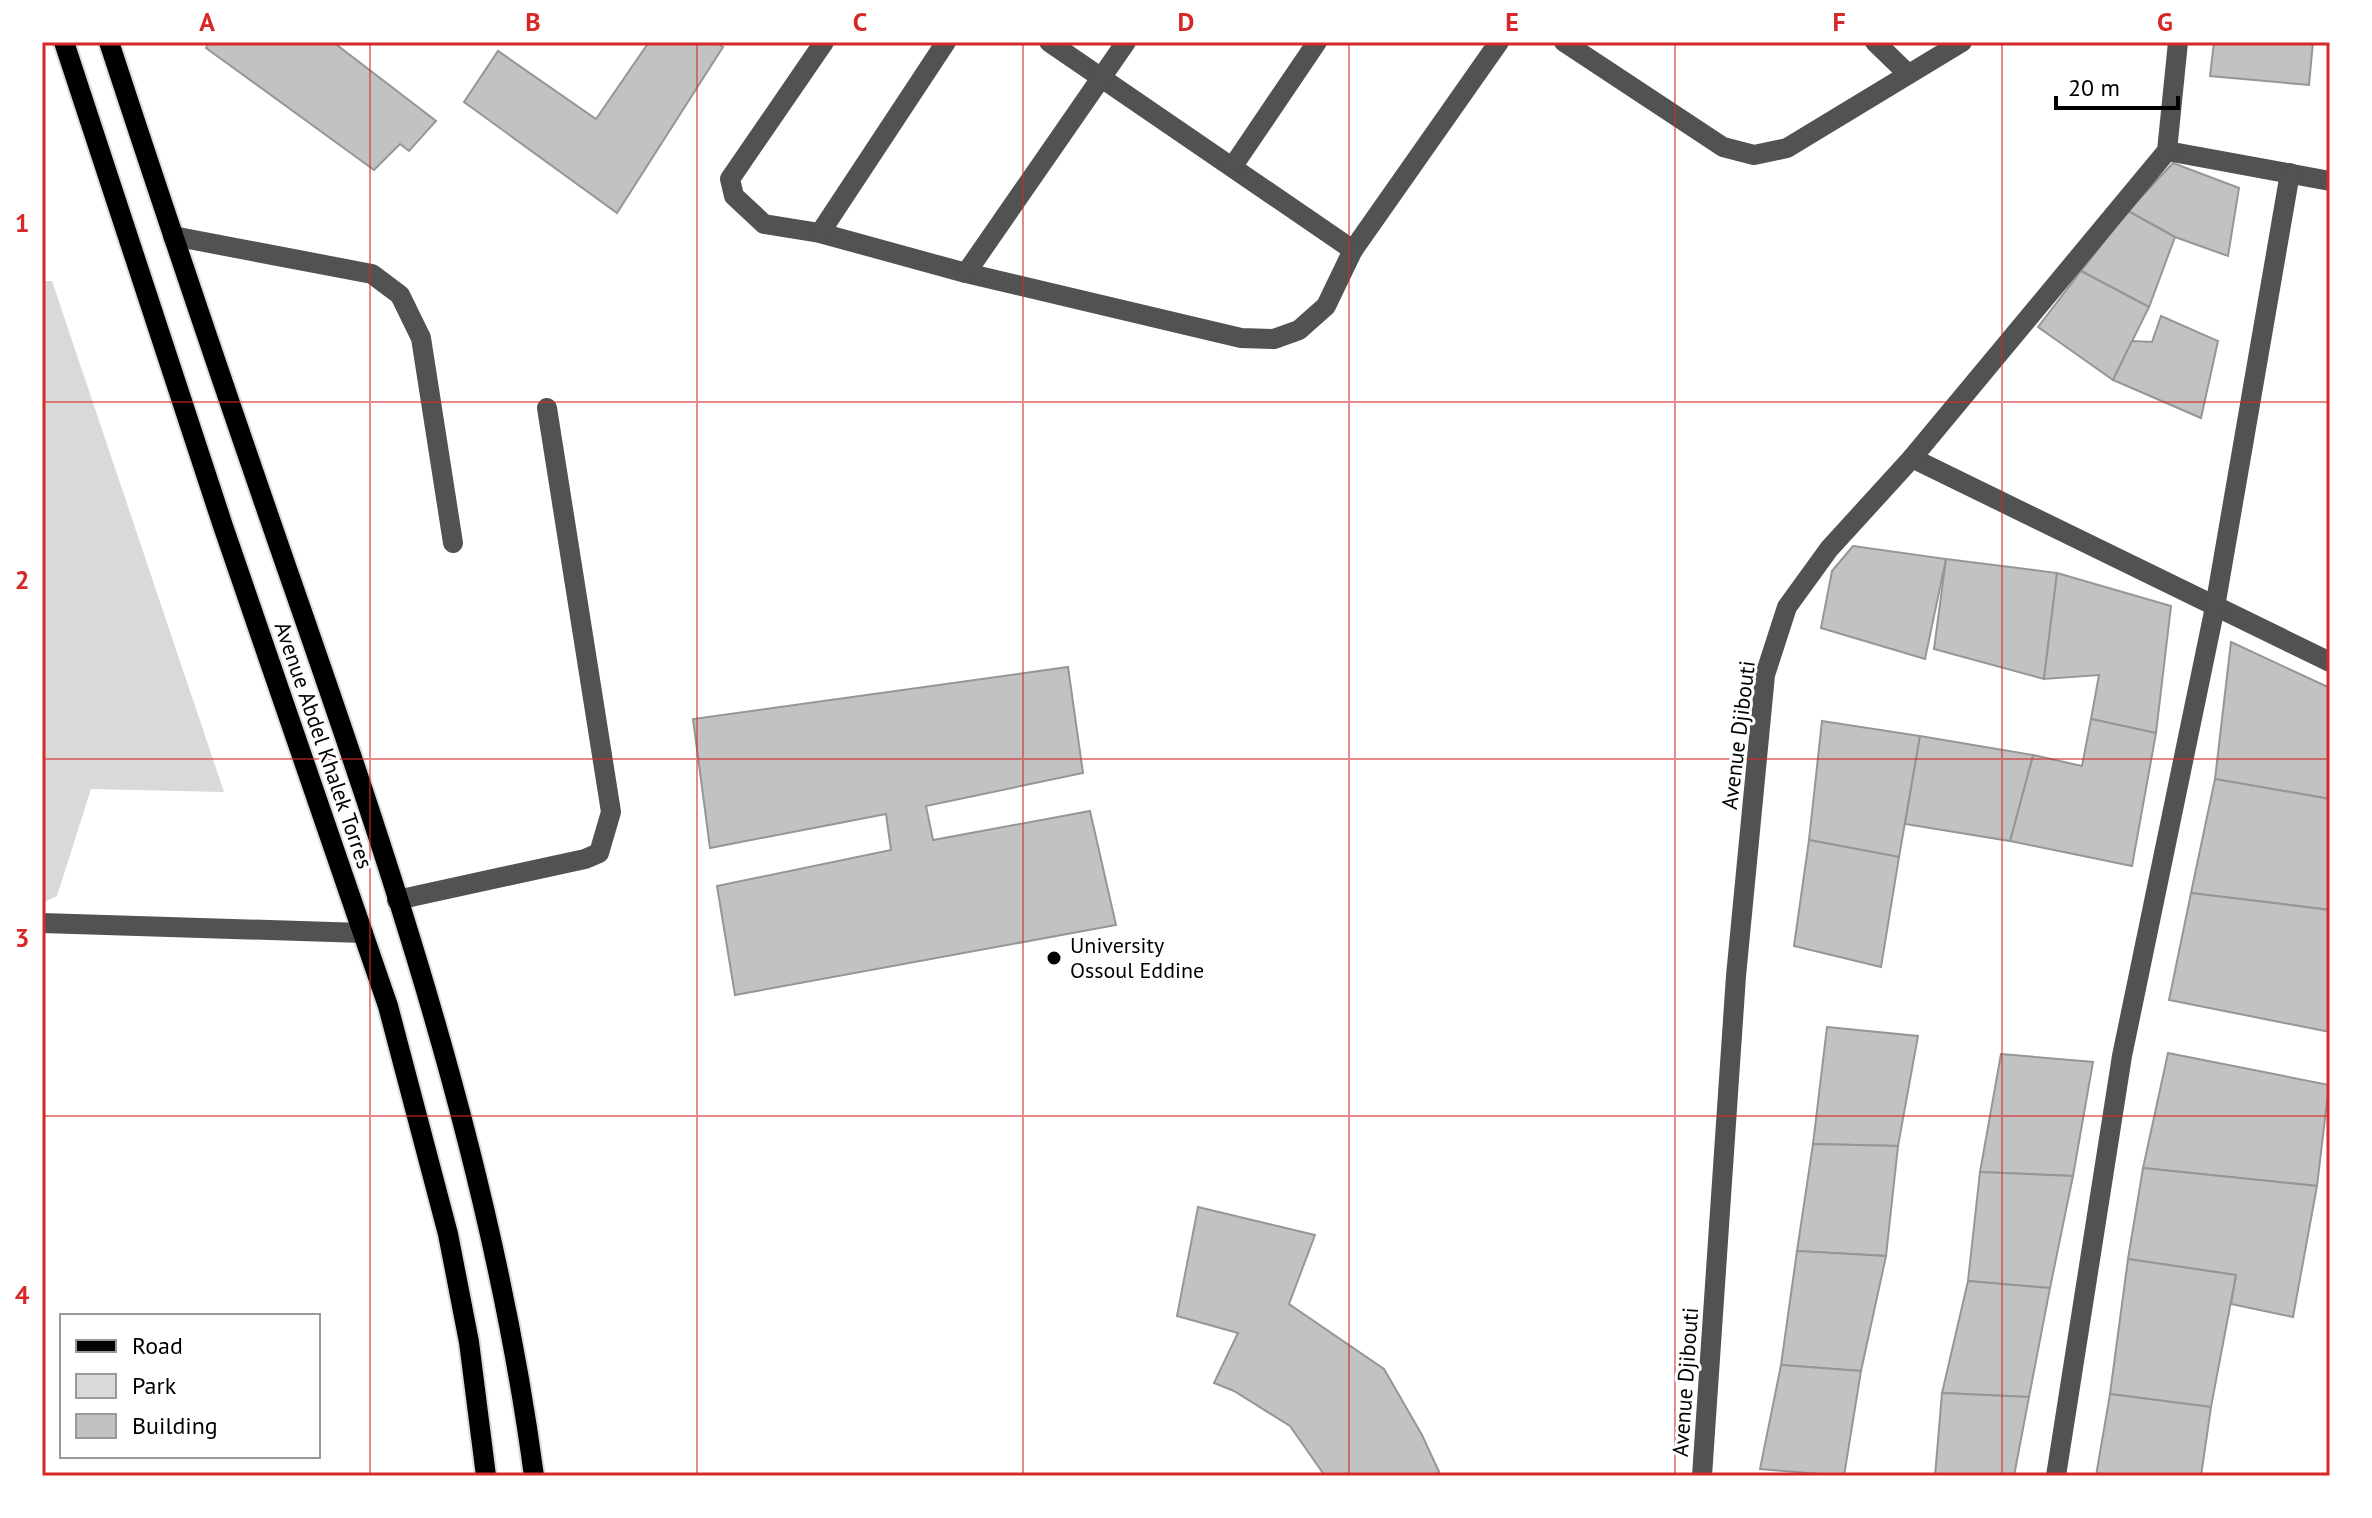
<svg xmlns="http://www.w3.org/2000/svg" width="2372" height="1518" viewBox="0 0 2372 1518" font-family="'PT Sans',sans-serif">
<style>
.green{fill:#d9d9d9}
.building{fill:#c2c2c2;stroke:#969696;stroke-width:2}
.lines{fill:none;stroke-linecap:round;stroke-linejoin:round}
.major-casing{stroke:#dbdbdb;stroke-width:24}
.minor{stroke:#525252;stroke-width:20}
.major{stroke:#000;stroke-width:20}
.grid{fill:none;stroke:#d62828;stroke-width:2;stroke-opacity:0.55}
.poi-dot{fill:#000;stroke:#fff;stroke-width:3}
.labels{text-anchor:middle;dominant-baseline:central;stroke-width:6;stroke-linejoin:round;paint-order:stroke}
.street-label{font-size:22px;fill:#000;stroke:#fff}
.poi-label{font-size:22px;fill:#000;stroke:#fff;text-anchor:start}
.neatline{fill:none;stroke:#d62828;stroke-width:3}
.grid-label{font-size:26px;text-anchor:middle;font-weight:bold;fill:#d62828}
</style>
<rect width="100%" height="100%" fill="#fff"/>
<polygon class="green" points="42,281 52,281 224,792 91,789 57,896 42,903"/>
<g class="building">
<polygon points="210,42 333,42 436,121 409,151 400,144 374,170 206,48"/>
<polygon points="649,42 716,42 723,47 617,213 464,102 498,51 596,119"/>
<polygon points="2214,42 2313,42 2309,85 2210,76"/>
<polygon points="2173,163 2239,188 2228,256 2175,237 2128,211"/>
<polygon points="2128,211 2175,237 2149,307 2081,271"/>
<polygon points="2081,271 2149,307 2113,380 2038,327"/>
<polygon points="2161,316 2218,341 2201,418 2113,380 2132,341 2152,342"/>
<polygon points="1853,546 1946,559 1925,659 1821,628 1832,571"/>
<polygon points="1946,559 2057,573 2044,679 1934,649"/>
<polygon points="2057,573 2171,606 2156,733 2091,719 2099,675 2044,679"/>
<polygon points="2231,642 2330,688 2330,799 2215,779"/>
<polygon points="1068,667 1083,773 926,806 933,840 1090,811 1116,925 735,995 717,886 891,850 886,814 710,848 693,719"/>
<polygon points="2091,719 2156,733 2132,866 2010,841 2033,755 2082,766"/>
<polygon points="1822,721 1920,736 1899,857 1809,840"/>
<polygon points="1920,736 2033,755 2010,841 1905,824"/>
<polygon points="2215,779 2330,799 2330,910 2191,893"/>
<polygon points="1809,840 1899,857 1881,967 1794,946"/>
<polygon points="2191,893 2330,910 2330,1032 2169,1000"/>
<polygon points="1827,1027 1918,1036 1898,1146 1813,1144"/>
<polygon points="2168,1053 2329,1085 2317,1186 2143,1168"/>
<polygon points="2001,1054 2093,1062 2073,1176 1980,1172"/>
<polygon points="1813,1144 1898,1146 1886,1256 1797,1251"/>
<polygon points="2143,1168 2317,1186 2293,1317 2231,1304 2236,1275 2128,1259"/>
<polygon points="1980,1172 2073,1176 2050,1288 1968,1281"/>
<polygon points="1198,1207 1315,1235 1289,1304 1384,1369 1422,1435 1441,1476 1325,1476 1290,1426 1234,1391 1214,1383 1238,1333 1177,1316"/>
<polygon points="1797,1251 1886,1256 1861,1371 1781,1365"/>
<polygon points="2128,1259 2236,1275 2211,1407 2110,1394"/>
<polygon points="1968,1281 2050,1288 2029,1397 1942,1393"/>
<polygon points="1781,1365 1861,1371 1844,1476 1760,1469"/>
<polygon points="1942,1393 2029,1397 2014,1476 1935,1476"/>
<polygon points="2110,1394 2211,1407 2201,1476 2096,1476"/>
</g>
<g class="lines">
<g class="major-casing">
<g id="major">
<polyline points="64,42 223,526 388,1006 448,1234 469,1342 486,1476"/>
<path d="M109,42C166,216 225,390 285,563C389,861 492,1162 534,1476"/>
</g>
</g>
<g class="minor">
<polyline points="824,42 730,179 734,196 764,224 820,233 966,273 1241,338 1274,339 1299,330 1326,306 1353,250 1499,42"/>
<polyline points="1049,42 1353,250"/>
<polyline points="1564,42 1723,147 1754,155 1787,148 1962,42"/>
<polyline points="1875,42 1908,74"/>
<polyline points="2167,151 2330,181"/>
<polyline points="1233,166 1317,42"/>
<polyline points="820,233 946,42"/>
<polyline points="173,236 372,274 400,295 421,338 453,543"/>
<polyline points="966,273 1126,42"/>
<polyline points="1912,458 2330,662"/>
<polyline points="397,900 585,859 599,853 611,812 547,408"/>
<polyline points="42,923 363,933"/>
<polyline points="1702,1476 1736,976 1765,675 1787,607 1829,549 1912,458 2167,151 2178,42"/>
<polyline points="2056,1476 2122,1056 2215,607 2290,173"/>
</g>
<use href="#major" class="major"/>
</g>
<path class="grid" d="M370,42V1476M697,42V1476M1023,42V1476M1349,42V1476M1675,42V1476M2002,42V1476M42,402H2330M42,759H2330M42,1116H2330"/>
<circle class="poi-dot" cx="1054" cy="958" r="8"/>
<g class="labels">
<g class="street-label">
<text transform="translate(1738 735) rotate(-83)">Avenue Djibouti</text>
<text transform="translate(324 745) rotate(71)">Avenue Abdel Khalek Torres</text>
<text transform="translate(1685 1382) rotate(-86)">Avenue Djibouti</text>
</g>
<g class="poi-label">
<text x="1070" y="945">University<tspan x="1070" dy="25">Ossoul Eddine</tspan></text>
</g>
</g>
<rect width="2372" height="1518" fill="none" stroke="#ffffff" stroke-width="88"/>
<rect x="60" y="1314" width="260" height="144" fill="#ffffff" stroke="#999999" stroke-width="2"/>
<rect x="76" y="1340" width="40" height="12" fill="#000000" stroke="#999999" stroke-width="2"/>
<text x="132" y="1354" font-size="24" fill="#000000">Road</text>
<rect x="76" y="1374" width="40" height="24" fill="#d9d9d9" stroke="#999999" stroke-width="2"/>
<text x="132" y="1394" font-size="24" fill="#000000">Park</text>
<rect x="76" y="1414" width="40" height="24" fill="#c2c2c2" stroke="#999999" stroke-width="2"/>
<text x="132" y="1434" font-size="24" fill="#000000">Building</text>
<path d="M2056 96v12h122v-12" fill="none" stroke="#000000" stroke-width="4"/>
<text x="2068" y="96" font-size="24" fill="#000000" stroke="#ffffff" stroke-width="6" paint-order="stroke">20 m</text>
<rect x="44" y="44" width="2284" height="1430" class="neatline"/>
<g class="grid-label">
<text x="207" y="31">A</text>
<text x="533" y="31">B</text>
<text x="860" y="31">C</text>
<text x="1186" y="31">D</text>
<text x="1512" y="31">E</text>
<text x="1839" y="31">F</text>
<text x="2165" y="31">G</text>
<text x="22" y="232">1</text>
<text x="22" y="589">2</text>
<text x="22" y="947">3</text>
<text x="22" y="1304">4</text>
</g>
</svg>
